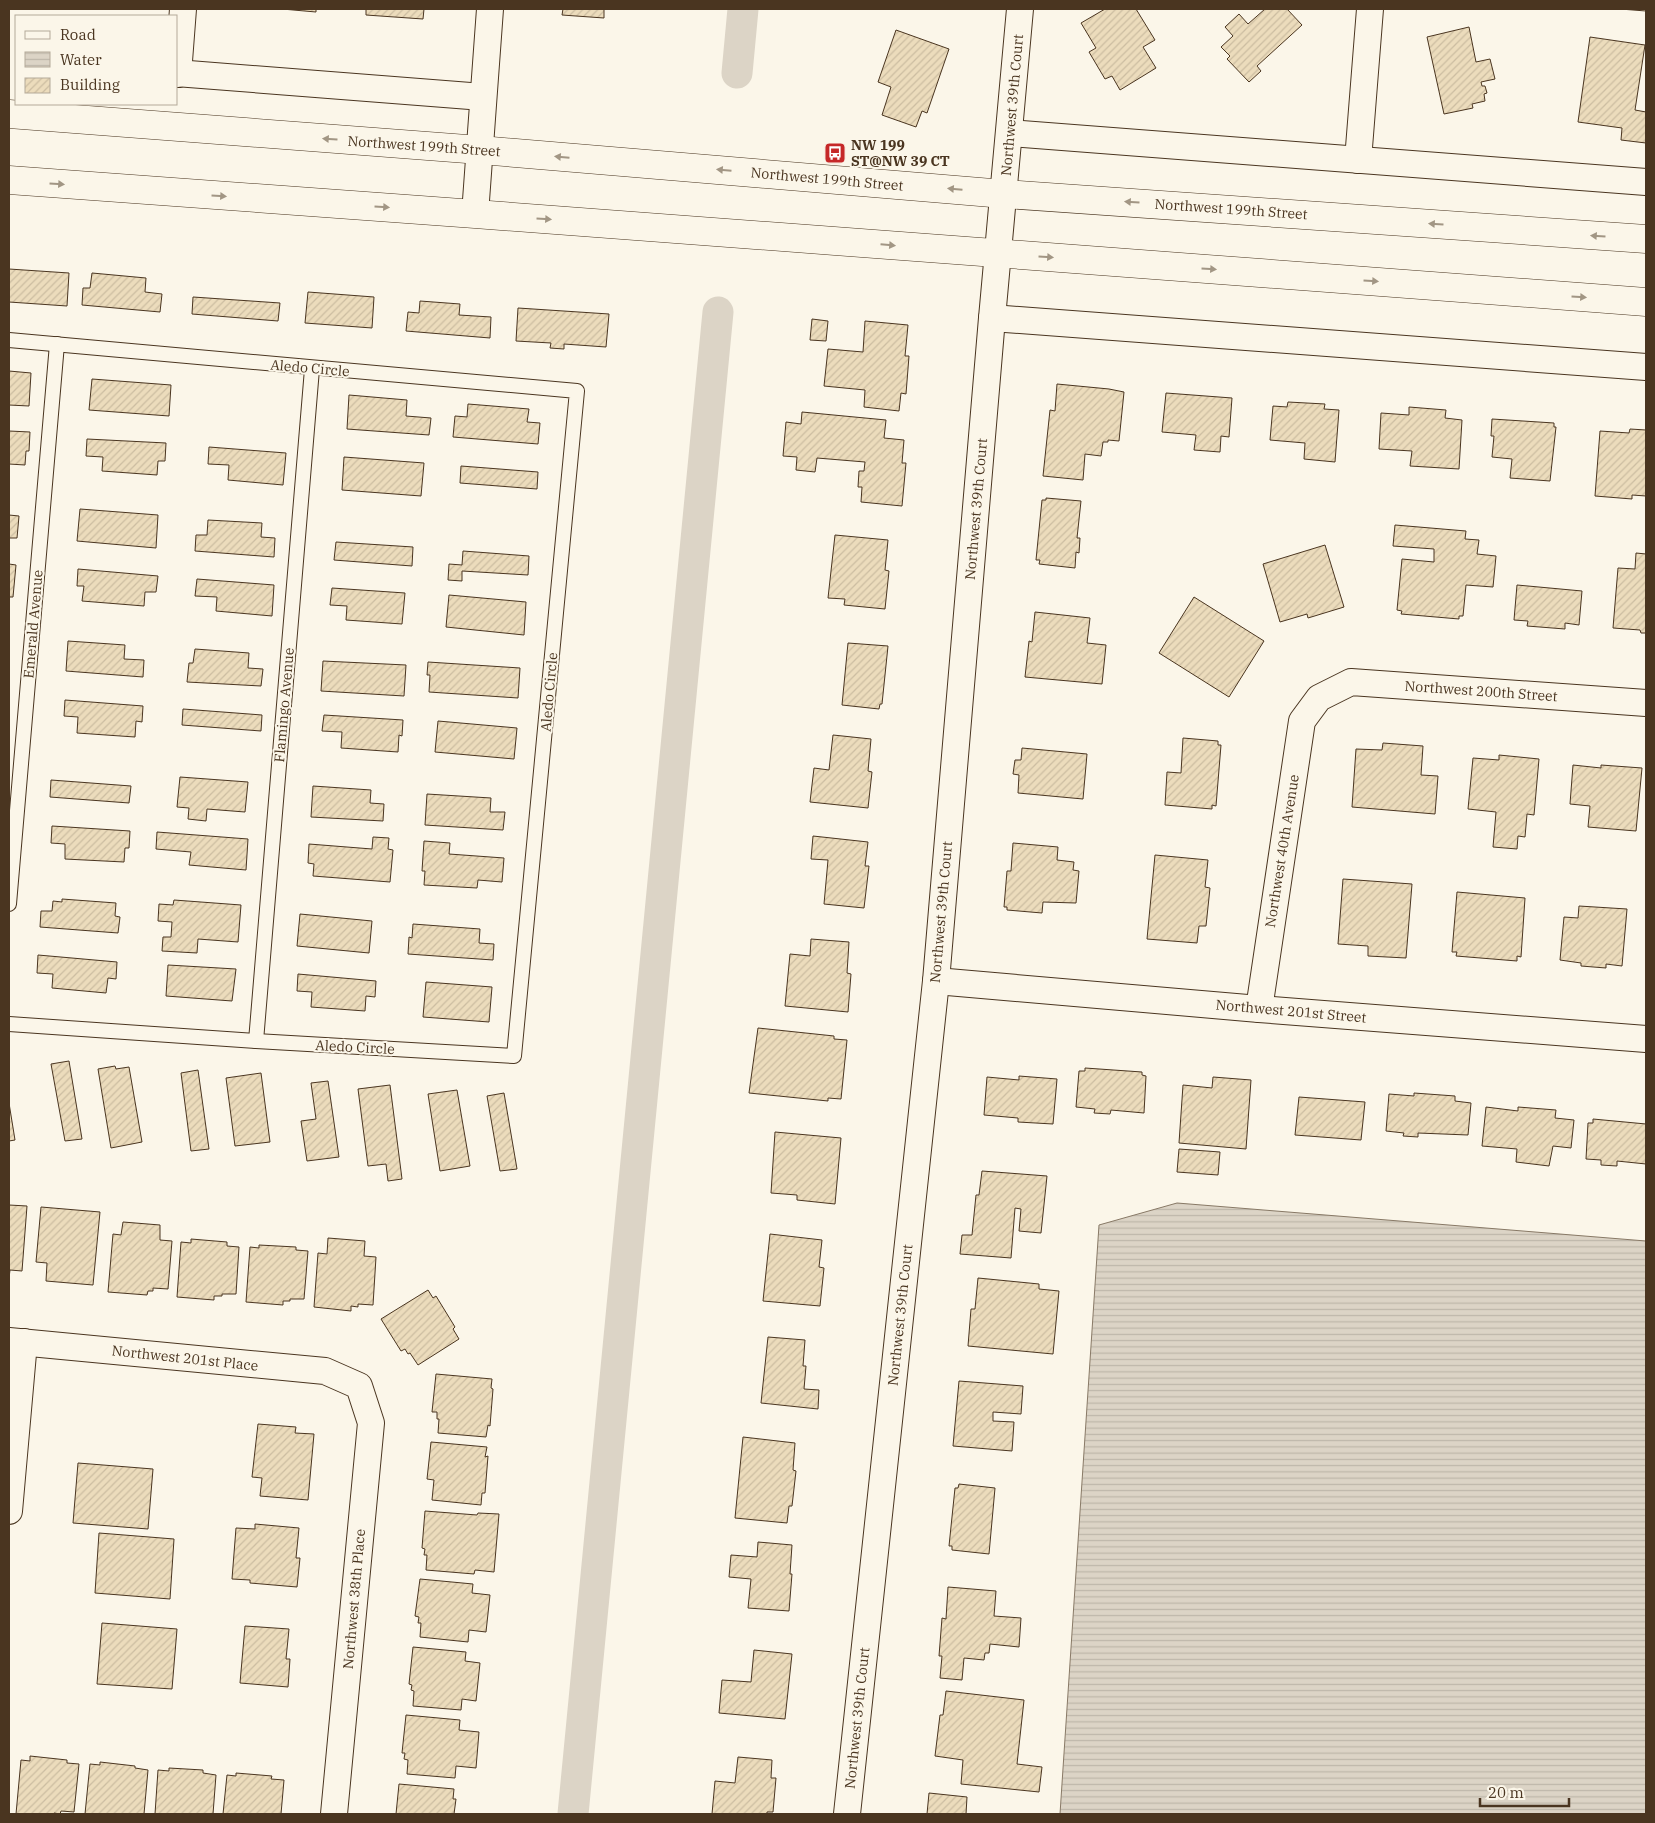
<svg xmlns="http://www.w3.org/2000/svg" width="1655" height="1823" viewBox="0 0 1655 1823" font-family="'IBM Plex Serif',serif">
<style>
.water{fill:url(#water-rules);stroke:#887966}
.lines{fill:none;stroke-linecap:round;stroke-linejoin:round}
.canal{stroke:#dcd4c6;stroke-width:31}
.building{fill:url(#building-hatch);stroke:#4a3520}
.service-casing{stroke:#4a3520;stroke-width:16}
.minor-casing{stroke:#4a3520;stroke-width:28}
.primary-casing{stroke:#4a3520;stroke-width:29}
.service{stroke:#fbf6e9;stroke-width:14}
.minor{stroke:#fbf6e9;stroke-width:26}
.primary{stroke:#fbf6e9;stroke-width:28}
.oneway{fill:#a29684}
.labels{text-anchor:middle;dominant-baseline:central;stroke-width:4;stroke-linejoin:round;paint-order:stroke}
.street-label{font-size:14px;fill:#4a3520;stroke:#fbf6e9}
.poi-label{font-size:14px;font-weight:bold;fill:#4a3520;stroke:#fbf6e9;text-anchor:start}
</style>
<defs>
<pattern id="water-rules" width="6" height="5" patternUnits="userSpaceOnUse" patternTransform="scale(1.25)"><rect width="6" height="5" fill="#dcd4c6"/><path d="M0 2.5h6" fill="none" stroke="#beb7aa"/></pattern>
<pattern id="building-hatch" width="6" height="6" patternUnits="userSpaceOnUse" patternTransform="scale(1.25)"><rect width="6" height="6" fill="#ecdcbc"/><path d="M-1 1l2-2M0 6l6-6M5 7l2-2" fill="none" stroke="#ccbda1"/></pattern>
</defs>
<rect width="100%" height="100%" fill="#fbf6e9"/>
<polygon class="water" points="1177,1203 1646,1241 1646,1814 1060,1814 1099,1225"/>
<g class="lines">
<g class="canal">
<polyline points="737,73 743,9"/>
<polyline points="573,1814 718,312"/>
</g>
</g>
<g class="building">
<polygon points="282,9 316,9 316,12"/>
<polygon points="366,9 424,9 423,19 366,15"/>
<polygon points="563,9 604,9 604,18 562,15"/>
<polygon points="1105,9 1136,9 1155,40 1143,47 1156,68 1120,90 1112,76 1105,79 1089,52 1096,48 1081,23"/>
<polygon points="1265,9 1287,9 1302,25 1257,66 1261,71 1249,82 1227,59 1230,56 1221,47 1233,36 1225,27 1239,14 1248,24"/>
<polygon points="1620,9 1646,9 1646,11"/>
<polygon points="1469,27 1476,62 1490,59 1495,79 1481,82 1482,86 1485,86 1487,93 1484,94 1485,101 1472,104 1473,108 1444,114 1427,37"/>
<polygon points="896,30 949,49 927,113 922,111 916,127 882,115 891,87 878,82"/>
<polygon points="1590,37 1645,45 1635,110 1646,112 1646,143 1621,140 1622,128 1578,122"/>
<polygon points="9,269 69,273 67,306 9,302"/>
<polygon points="92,273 146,278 145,292 162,294 160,312 82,305 83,288 90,288"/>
<polygon points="308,292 374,297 372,328 305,323"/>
<polygon points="193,297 280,303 278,321 192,314"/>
<polygon points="420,301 460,304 459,315 491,317 490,338 406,331 408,312 419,313"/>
<polygon points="518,308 609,314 606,347 564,344 564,349 550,348 551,343 516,341"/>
<polygon points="812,319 828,321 826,341 810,340"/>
<polygon points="865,321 908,325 905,356 909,356 906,394 901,393 899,411 864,407 865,390 824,386 828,349 863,352"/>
<polygon points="9,371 31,373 29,406 9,405"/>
<polygon points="92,379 171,385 169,416 89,410"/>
<polygon points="1057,384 1109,389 1124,392 1119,441 1108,440 1108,442 1103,442 1101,456 1085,454 1083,480 1043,476 1050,410 1055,411"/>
<polygon points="1166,393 1232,398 1229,437 1221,436 1220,452 1194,450 1196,435 1162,432"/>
<polygon points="349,395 407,400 406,416 431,418 429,435 347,429"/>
<polygon points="1288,402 1325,404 1324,409 1339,410 1335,462 1304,459 1305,443 1270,440 1273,406 1287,407"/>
<polygon points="468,404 529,409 527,422 540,423 538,444 453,437 455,416 467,417"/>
<polygon points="1409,407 1446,410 1445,418 1462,420 1459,469 1410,466 1412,451 1379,449 1381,413 1409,415"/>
<polygon points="802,412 886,420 884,438 904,440 902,463 906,463 902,506 861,502 862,487 858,487 859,471 864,471 865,462 817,458 815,472 796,470 797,457 783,456 786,422 801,424"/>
<polygon points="1492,419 1554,423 1554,427 1556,427 1550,481 1510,478 1512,459 1492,457 1494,436 1491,436"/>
<polygon points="1630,429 1646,430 1646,496 1632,495 1632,499 1595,496 1600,431 1629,433"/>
<polygon points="9,431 30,432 29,451 26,451 25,465 9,464"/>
<polygon points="87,439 166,443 165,461 158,461 157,475 102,471 103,457 86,456"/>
<polygon points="209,447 286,453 283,485 228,480 229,465 208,464"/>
<polygon points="344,457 424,463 421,496 342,490"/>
<polygon points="461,466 538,472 537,489 460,483"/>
<polygon points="1046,498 1081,501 1077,538 1080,538 1079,553 1076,552 1075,568 1039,564 1040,560 1036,560 1042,500 1046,500"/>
<polygon points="80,509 158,515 156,548 77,541"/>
<polygon points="9,515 19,516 17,538 9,538"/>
<polygon points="208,520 262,523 261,537 275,538 274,557 195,551 196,535 207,535"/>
<polygon points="1395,525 1466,531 1465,539 1479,540 1477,554 1496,556 1493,587 1466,585 1463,616 1459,616 1459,619 1401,614 1402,611 1397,610 1402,559 1434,562 1434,549 1393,546"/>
<polygon points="835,535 888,540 885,570 889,571 885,609 844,605 845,599 828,598"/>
<polygon points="336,542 413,547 412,566 334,560"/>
<polygon points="1325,545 1344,607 1308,618 1307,614 1280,622 1263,564"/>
<polygon points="463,551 529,556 528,575 462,571 462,581 448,580 449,564 462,565"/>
<polygon points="1636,553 1646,554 1646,633 1641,633 1640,630 1613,628 1618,568 1635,569"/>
<polygon points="9,564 16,565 13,597 9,597"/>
<polygon points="78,569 158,576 156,592 145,592 144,606 82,601 84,586 77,586"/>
<polygon points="197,579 274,585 272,616 216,611 217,597 195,596"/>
<polygon points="1517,585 1582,591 1579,625 1565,623 1565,629 1527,626 1528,621 1514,620"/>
<polygon points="332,588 405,593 402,624 346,620 347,606 330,605"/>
<polygon points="449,595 526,602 524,635 446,627"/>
<polygon points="1194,597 1264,641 1229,697 1159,653"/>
<polygon points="1035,612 1090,618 1087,643 1106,645 1102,684 1025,677 1029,641 1032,642"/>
<polygon points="68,641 125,645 124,659 144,660 143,677 66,671"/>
<polygon points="848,643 888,646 882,704 880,704 879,709 842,705"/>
<polygon points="195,649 249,653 248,668 263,669 261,686 187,682 189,663 193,663"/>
<polygon points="323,661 406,665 404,696 321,691"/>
<polygon points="428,662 520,668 518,698 429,692 430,675 427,675"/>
<polygon points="65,700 143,706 142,722 136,721 135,737 77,733 78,717 64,716"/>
<polygon points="183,709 262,715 261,731 182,725"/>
<polygon points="324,715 403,720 402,736 399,735 398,752 341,748 342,732 322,731"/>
<polygon points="438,721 517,728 514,759 435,752"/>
<polygon points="833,735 871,739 868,771 872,772 868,808 810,802 814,768 829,770"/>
<polygon points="1183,738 1218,741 1218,745 1221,745 1216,806 1212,805 1212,809 1165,805 1167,772 1181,773"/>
<polygon points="1383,743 1423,746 1421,775 1438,776 1435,814 1352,807 1356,749 1382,750"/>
<polygon points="1022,748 1087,754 1083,799 1018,793 1019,775 1013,774 1015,760 1021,760"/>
<polygon points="1499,755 1539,759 1534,815 1527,814 1525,837 1518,836 1517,849 1493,847 1496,812 1468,809 1473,758 1499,760"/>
<polygon points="1573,765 1601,768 1601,765 1642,768 1636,831 1588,827 1590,806 1570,804"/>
<polygon points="180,777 248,782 245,812 207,809 206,821 188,819 189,808 177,807"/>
<polygon points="51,780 131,786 129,803 50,797"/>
<polygon points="313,786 371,790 370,803 384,804 383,821 311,817"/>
<polygon points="427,794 491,798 490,812 505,812 503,830 425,825"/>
<polygon points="52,826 130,831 129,848 125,848 124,862 65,859 65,844 51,843"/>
<polygon points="157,832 248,839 246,870 189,865 191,852 156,849"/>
<polygon points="813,836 868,842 865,866 869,866 864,908 824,904 828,860 811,859"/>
<polygon points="373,837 389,838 388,849 393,850 390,882 313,876 314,864 308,863 309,844 372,849"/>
<polygon points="424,841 450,843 449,854 504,858 502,882 478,880 477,888 424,885 425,871 422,871"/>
<polygon points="1013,843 1058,847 1057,860 1074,862 1073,870 1079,871 1076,903 1043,902 1042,913 1007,910 1007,907 1004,907 1007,871 1011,871"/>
<polygon points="1155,855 1208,860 1205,887 1210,888 1206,926 1199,926 1197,943 1147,939"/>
<polygon points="1343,879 1412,884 1406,958 1368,956 1368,946 1338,944"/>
<polygon points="1457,892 1525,898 1521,957 1517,956 1517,961 1456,956 1457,952 1452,952"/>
<polygon points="62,899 116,903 115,916 120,917 118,933 40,927 41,911 52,911 53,901 62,902"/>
<polygon points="174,900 241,905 238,942 198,939 197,953 162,951 163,937 171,937 172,922 158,921 159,904 173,905"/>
<polygon points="1579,906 1627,909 1622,966 1606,964 1606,968 1581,966 1581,963 1560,960 1564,917 1578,918"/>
<polygon points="300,914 372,921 369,953 297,946"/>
<polygon points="413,924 480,929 479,943 494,944 493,960 408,954 409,937 412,938"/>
<polygon points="811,939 849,942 847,973 851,974 848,1012 785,1006 790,954 810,956"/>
<polygon points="38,955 117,962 116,979 108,978 106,993 52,988 53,974 37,973"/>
<polygon points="168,965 236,969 232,1001 166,996"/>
<polygon points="298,974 376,981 375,997 366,996 365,1011 311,1007 312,992 297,991"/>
<polygon points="426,982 492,987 489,1022 423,1017"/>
<polygon points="758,1028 834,1036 834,1039 847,1040 841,1099 828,1098 828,1101 749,1093"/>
<polygon points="69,1061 82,1139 65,1141 51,1064"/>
<polygon points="115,1066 116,1069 129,1067 142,1142 111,1148 98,1069"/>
<polygon points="1085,1068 1142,1072 1142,1075 1146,1076 1144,1113 1111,1110 1110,1114 1094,1113 1095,1109 1076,1107 1079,1071 1085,1071"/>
<polygon points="198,1070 209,1149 191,1151 181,1073"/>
<polygon points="261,1073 270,1142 235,1146 226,1078"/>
<polygon points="1019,1076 1057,1079 1053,1124 1018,1122 1018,1118 984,1115 987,1077 1019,1080"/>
<polygon points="1213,1077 1251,1080 1246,1149 1179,1143 1183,1085 1212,1088"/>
<polygon points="328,1081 339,1157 307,1161 301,1121 316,1119 311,1083"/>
<polygon points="390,1085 402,1179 388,1181 386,1164 368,1166 358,1089"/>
<polygon points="457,1090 470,1166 440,1171 428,1094"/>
<polygon points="504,1093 517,1169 500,1171 487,1096"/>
<polygon points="1414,1093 1455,1096 1455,1101 1471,1103 1468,1135 1418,1133 1418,1137 1403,1136 1404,1133 1386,1131 1389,1094 1414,1096"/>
<polygon points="1299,1097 1365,1102 1361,1140 1295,1135"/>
<polygon points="9,1103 15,1140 9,1141"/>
<polygon points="1486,1107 1518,1111 1518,1107 1556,1110 1555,1118 1574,1120 1571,1148 1553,1146 1549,1166 1516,1162 1517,1149 1482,1146"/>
<polygon points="1593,1119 1646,1124 1646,1164 1617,1161 1617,1166 1601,1165 1601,1160 1586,1159 1588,1123 1593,1123"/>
<polygon points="775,1132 841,1138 835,1204 797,1200 797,1195 771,1193"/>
<polygon points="1179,1149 1220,1152 1218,1175 1177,1172"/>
<polygon points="982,1171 1047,1176 1041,1233 1019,1231 1021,1209 1015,1208 1011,1258 960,1254 962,1235 972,1235 976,1195 979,1195"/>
<polygon points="9,1205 27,1206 22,1271 10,1270 9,1278"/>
<polygon points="41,1207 100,1212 93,1285 46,1281 47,1263 36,1262"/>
<polygon points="123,1222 160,1225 160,1240 172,1241 168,1289 153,1288 153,1291 148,1291 147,1295 108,1292 113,1234 121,1235"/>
<polygon points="770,1234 822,1240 819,1267 824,1268 820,1306 763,1301"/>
<polygon points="328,1238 365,1241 364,1256 376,1257 373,1305 358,1304 358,1307 351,1306 351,1311 314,1307 318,1253 327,1254"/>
<polygon points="191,1239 227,1242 227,1246 239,1247 236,1294 222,1294 222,1296 214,1296 214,1300 177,1297 181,1242 191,1243"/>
<polygon points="259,1245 296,1247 296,1250 308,1251 304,1299 290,1299 290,1301 283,1301 283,1305 246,1302 250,1247 259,1248"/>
<polygon points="978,1278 1039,1284 1039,1289 1059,1291 1053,1354 968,1346 971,1309 975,1309"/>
<polygon points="428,1290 433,1298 436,1296 455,1327 453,1329 459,1339 418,1365 410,1353 408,1354 405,1349 401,1351 381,1319"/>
<polygon points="768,1337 805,1340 803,1366 806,1366 804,1389 819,1390 818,1409 761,1403"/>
<polygon points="436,1374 492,1379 491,1388 493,1389 490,1426 488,1425 486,1437 438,1433 439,1419 437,1419 437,1412 432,1412"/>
<polygon points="959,1381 1023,1386 1021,1414 993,1412 993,1421 1014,1422 1012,1451 953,1446"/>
<polygon points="258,1424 296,1427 295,1433 314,1434 308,1500 260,1496 262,1478 252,1477"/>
<polygon points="743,1437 795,1443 793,1470 796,1471 792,1506 789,1506 787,1523 735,1518"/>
<polygon points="431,1442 487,1447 485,1457 488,1456 485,1493 482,1493 481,1505 432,1500 434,1480 427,1479"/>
<polygon points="78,1463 153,1469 148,1529 73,1523"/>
<polygon points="959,1484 995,1488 989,1554 952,1550 952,1546 949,1546 955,1488 958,1488"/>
<polygon points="425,1511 477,1515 478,1513 499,1514 494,1572 475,1570 474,1574 426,1570 427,1555 424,1555 425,1549 422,1548"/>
<polygon points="255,1524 299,1528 296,1558 300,1558 297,1587 250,1583 250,1580 232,1579 236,1528 255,1529"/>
<polygon points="99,1533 174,1539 170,1599 95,1593"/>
<polygon points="758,1542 792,1545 790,1574 792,1574 789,1611 748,1608 751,1579 729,1577 731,1555 757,1557"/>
<polygon points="420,1579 473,1584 472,1593 490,1595 486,1632 469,1630 468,1642 420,1637 421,1623 418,1623 419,1617 415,1616"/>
<polygon points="948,1587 996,1591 994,1616 1021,1618 1019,1647 990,1644 989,1653 985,1653 984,1660 964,1658 962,1680 940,1678 942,1656 939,1656 942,1618 946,1619"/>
<polygon points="102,1623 177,1629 172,1689 97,1684"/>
<polygon points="245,1626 289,1629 286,1659 290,1659 288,1687 240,1683"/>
<polygon points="413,1647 466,1652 465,1661 480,1663 476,1701 462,1699 461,1710 413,1706 414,1691 411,1690 412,1685 409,1684"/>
<polygon points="754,1650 792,1654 785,1719 719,1713 722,1680 751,1682"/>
<polygon points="946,1691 1024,1700 1017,1764 1042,1767 1039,1792 961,1784 963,1760 935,1756 940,1715 943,1715"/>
<polygon points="406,1715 460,1720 459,1730 479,1732 476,1768 456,1766 455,1778 407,1774 408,1760 404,1759 405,1753 402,1753"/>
<polygon points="30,1756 67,1760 67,1763 79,1764 74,1812 61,1811 60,1814 54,1813 54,1814 16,1814 21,1760 30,1761"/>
<polygon points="738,1757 772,1760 771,1778 776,1778 773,1812 767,1812 767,1814 712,1814 715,1781 735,1783"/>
<polygon points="100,1762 135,1766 135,1768 148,1770 144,1814 85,1814 90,1764 100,1765"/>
<polygon points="169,1768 203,1770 203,1773 216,1775 213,1814 155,1814 158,1770 169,1771"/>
<polygon points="236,1773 272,1776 271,1779 284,1780 281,1814 223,1814 227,1775 236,1776"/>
<polygon points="399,1784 454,1789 453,1799 456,1799 454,1814 396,1814"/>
<polygon points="929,1793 967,1797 966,1814 927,1814"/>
</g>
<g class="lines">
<g class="service-casing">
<g id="service">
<polyline points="9,340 577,391 514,1056 256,1041 9,1024"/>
<polyline points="9,904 57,344"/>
<polyline points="256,1041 312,369"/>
</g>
</g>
<g class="minor-casing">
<g id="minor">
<polyline points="176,73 483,97"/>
<polyline points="178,74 183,9"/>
<polyline points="1010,133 1646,182"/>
<polyline points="1358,160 1370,9"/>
<polyline points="475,214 490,9"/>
<polyline points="992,318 1646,367"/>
<polyline points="936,981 1259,1009 1646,1039"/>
<polyline points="1259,1009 1302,721 1319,698 1351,682 1646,703"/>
<polyline points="9,1341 325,1371 359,1386 371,1423 334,1814"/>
<polyline points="9,1511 24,1342"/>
<polyline points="847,1814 936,981 992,318 1020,9"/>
</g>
</g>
<g class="primary-casing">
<g id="primary">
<polyline points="9,114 480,150 1004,194 1646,239"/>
<polyline points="9,180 475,214 1646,302"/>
</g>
</g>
<use href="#service" class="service"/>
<use href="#minor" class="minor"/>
<use href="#primary" class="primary"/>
</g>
<defs><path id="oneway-solid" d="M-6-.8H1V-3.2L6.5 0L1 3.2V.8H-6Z" transform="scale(1.25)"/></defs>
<g class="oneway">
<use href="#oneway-solid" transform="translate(330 139) rotate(-176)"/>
<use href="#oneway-solid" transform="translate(562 157) rotate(-175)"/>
<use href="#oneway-solid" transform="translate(724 170) rotate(-175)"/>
<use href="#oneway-solid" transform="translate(57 184) rotate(4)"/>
<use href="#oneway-solid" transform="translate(955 189) rotate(-175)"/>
<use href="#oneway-solid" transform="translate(219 196) rotate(4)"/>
<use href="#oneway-solid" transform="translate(1132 202) rotate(-176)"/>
<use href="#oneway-solid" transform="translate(382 207) rotate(4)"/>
<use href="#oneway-solid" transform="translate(544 219) rotate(4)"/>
<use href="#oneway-solid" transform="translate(1436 224) rotate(-176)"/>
<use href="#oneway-solid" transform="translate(1598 236) rotate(-176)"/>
<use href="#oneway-solid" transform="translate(888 245) rotate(5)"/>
<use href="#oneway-solid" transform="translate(1046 257) rotate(4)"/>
<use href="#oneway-solid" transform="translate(1209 269) rotate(4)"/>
<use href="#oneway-solid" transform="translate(1371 281) rotate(4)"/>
<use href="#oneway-solid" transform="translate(1579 297) rotate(4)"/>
</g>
<defs>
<g id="bus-square" transform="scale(1.125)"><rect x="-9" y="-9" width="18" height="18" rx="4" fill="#c62828" stroke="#fbf6e9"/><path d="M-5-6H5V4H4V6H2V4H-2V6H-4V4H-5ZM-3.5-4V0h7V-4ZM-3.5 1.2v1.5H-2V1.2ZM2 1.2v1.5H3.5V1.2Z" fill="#fff"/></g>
</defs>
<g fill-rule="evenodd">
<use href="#bus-square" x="835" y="153"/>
</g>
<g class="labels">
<g class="street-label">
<text transform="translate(1012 105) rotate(-85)">Northwest 39th Court</text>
<text transform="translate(424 146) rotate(4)">Northwest 199th Street</text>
<text transform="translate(827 179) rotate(5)">Northwest 199th Street</text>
<text transform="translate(1231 209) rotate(4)">Northwest 199th Street</text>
<text transform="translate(310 368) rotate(5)">Aledo Circle</text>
<text transform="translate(976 509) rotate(-85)">Northwest 39th Court</text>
<text transform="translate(33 624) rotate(-85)">Emerald Avenue</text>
<text transform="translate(1481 691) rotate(4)">Northwest 200th Street</text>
<text transform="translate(549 692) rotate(-85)">Aledo Circle</text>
<text transform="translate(284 705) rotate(-85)">Flamingo Avenue</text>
<text transform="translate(1282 851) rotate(-81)">Northwest 40th Avenue</text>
<text transform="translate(941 912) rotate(-85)">Northwest 39th Court</text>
<text transform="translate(1291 1011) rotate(5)">Northwest 201st Street</text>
<text transform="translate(355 1047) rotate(3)">Aledo Circle</text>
<text transform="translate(900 1315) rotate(-84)">Northwest 39th Court</text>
<text transform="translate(185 1358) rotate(6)">Northwest 201st Place</text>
<text transform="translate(354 1599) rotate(-85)">Northwest 38th Place</text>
<text transform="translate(857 1718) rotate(-84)">Northwest 39th Court</text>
</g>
<g class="poi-label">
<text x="851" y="145">NW 199<tspan x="851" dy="16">ST@NW 39 CT</tspan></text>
</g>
</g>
<rect width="1655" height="1823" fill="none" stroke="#4a3520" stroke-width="20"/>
<rect x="15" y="15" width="162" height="90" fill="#fbf6e9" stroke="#b4a999"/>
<rect x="25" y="31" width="25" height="8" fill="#fbf6e9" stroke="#b4a999"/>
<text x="60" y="40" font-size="15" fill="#4a3520">Road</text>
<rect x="25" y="52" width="25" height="15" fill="url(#water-rules)" stroke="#b4a999"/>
<text x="60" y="65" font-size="15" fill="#4a3520">Water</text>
<rect x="25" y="78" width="25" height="15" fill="url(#building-hatch)" stroke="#b4a999"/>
<text x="60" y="90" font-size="15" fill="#4a3520">Building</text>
<path d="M1480 1798v8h89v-8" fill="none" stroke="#4a3520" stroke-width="2.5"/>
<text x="1488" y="1798" font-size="15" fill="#4a3520" stroke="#fbf6e9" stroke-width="4" paint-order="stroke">20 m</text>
</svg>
